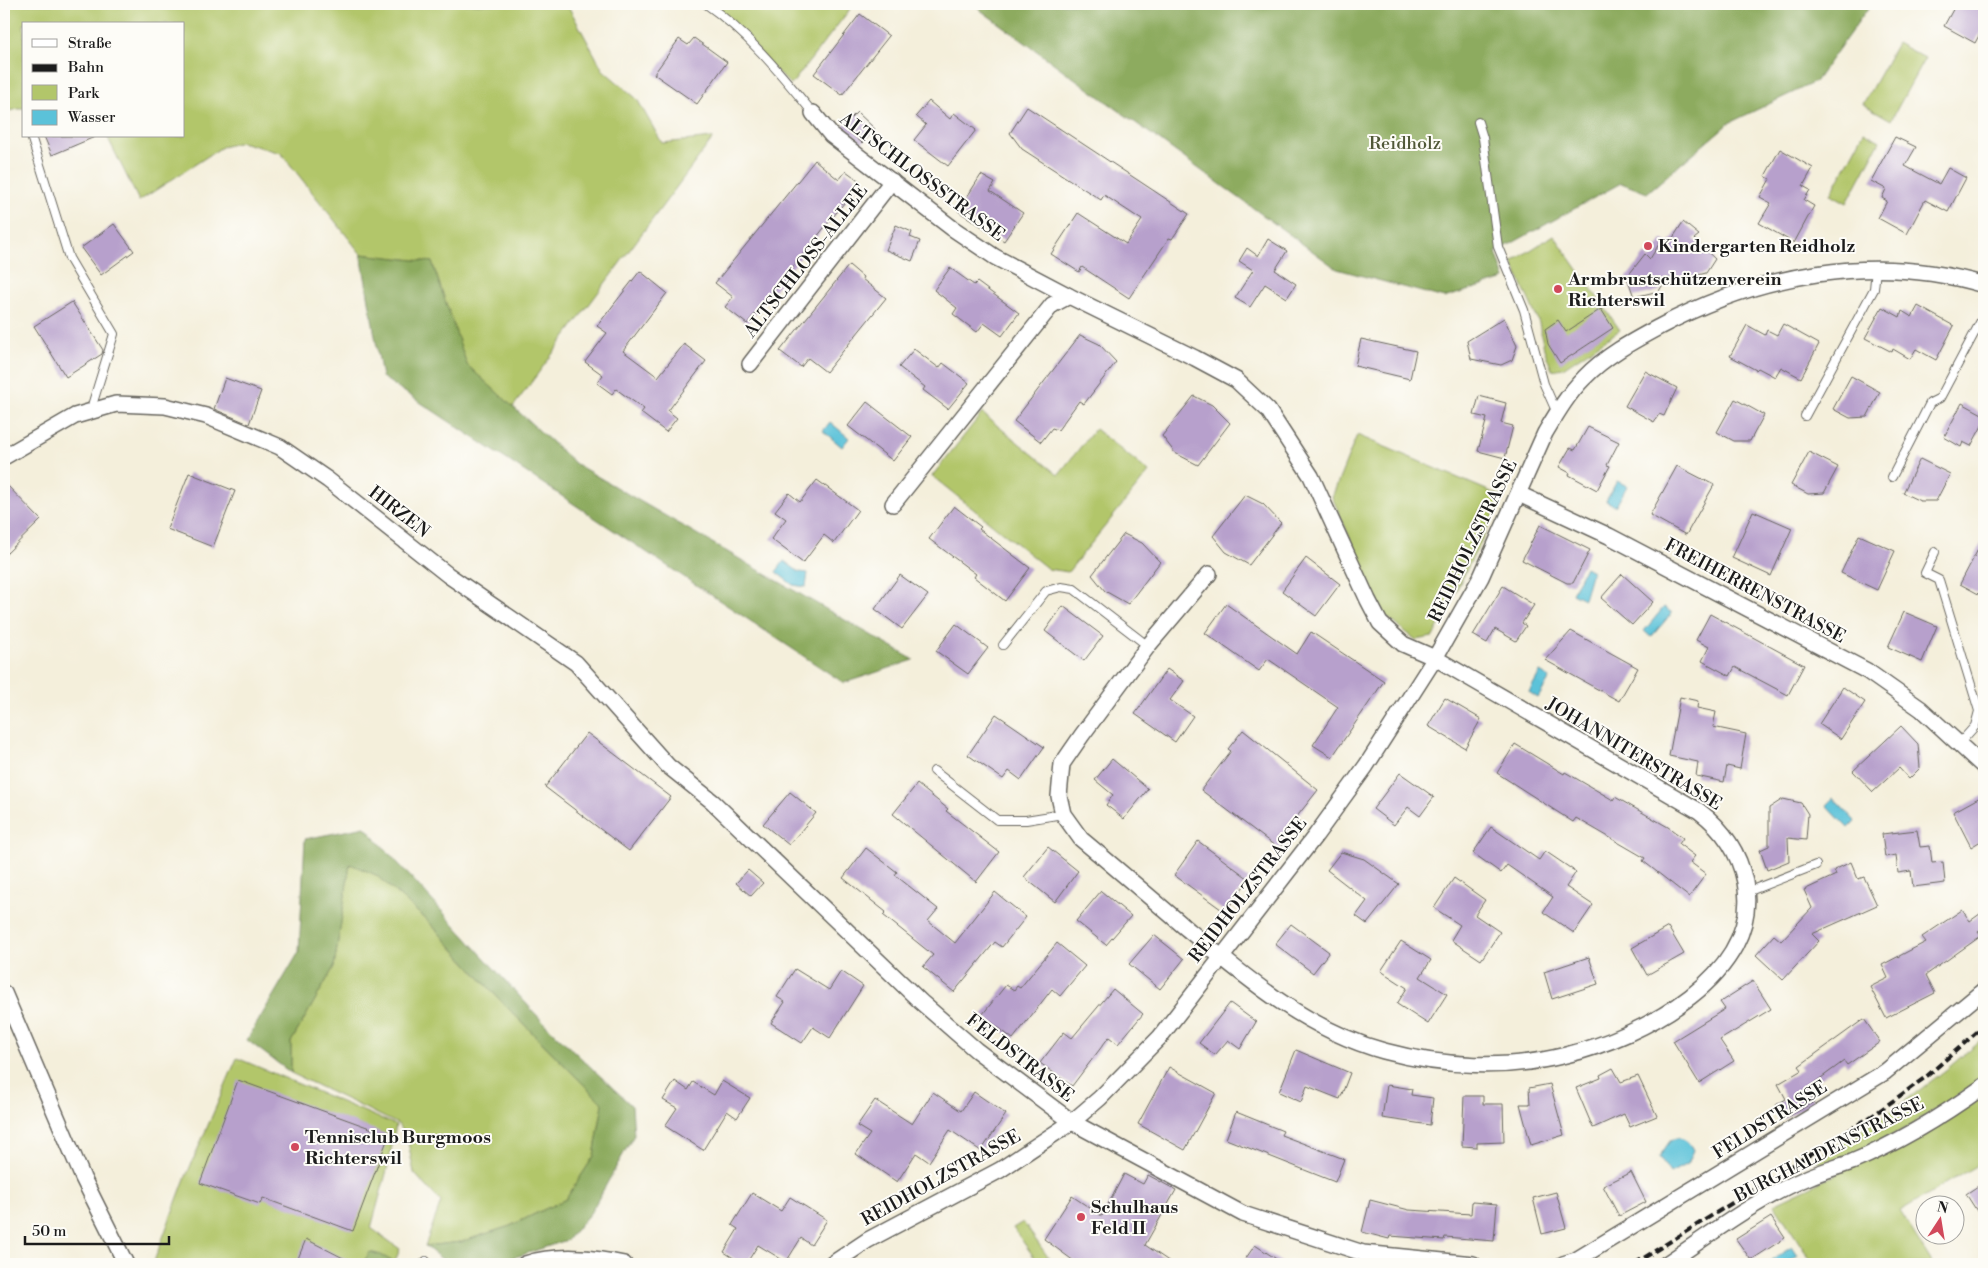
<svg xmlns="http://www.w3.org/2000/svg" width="1988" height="1268" viewBox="0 0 1988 1268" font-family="'Libre Bodoni',serif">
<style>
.green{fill:#b2c66a;stroke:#677143}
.forest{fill:#8dab5e;stroke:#54643d}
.water{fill:#5bc2d9;stroke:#3c6f7a}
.building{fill:#b7a0cc}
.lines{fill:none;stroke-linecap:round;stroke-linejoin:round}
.lane-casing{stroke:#68665f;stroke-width:10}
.street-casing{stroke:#68665f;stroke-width:18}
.lane{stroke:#fff;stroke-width:8}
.street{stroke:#fff;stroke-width:15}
.rail{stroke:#1c1c1c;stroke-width:4;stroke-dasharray:8 4;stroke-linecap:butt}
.poi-dot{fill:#d1495b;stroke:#fdfcf7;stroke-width:2}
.labels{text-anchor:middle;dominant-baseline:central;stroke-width:4;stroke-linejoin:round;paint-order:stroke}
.park-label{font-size:18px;fill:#505837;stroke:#fdfcf7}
.street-label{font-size:18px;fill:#1c1c1c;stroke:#fdfcf7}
.poi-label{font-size:18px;font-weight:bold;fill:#1c1c1c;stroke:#fdfcf7;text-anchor:start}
</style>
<rect width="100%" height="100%" fill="#fdfcf7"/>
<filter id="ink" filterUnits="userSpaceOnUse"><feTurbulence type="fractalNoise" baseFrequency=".02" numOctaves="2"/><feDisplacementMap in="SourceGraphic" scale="10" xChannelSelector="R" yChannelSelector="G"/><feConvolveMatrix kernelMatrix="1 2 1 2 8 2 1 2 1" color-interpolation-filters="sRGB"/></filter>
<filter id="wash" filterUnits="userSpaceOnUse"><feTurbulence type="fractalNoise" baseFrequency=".0096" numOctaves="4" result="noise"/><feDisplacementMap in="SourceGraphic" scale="20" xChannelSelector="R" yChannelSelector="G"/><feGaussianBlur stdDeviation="1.12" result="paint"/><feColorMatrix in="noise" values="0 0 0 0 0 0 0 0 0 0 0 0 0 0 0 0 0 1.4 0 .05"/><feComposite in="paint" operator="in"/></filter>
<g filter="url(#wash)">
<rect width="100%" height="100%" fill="#f4efdb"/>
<g class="green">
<polygon points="4,4 567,4 603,70 637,99 662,143 713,138 513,407 467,365 432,262 361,254 281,153 241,142 222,147 139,201 107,136 184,136 184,24 24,24 24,108 4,112"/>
<polygon points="706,4 854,4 791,85"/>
<polygon points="1897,43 1925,58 1891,120 1863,104"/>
<polygon points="1864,132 1880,141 1847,203 1831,194"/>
<polygon points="1554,235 1620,330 1563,368 1552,370 1544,349 1539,323 1512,262"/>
<polygon points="982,413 1058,475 1095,429 1149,472 1068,572 1048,569 932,476"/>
<polygon points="1357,435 1503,497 1433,637 1416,640 1383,614 1332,497"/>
<polygon points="350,863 376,875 429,922 501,1001 603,1104 594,1156 566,1199 510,1226 461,1242 425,1246 441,1202 414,1173 408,1142 398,1124 291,1073 291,1042 334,967"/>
<polygon points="1984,1037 1984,1079 1908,1127 1859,1152 1824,1163 1813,1160 1892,1111 1947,1069"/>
<polygon points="237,1058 396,1125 387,1170 371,1228 400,1249 394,1264 153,1264 184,1181"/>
<polygon points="1984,1091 1984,1161 1900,1211 1933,1264 1813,1264 1774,1204 1915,1137"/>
<polygon points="1023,1222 1053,1264 1039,1264 1013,1228"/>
</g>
<g class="forest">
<polygon points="972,4 1871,4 1815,82 1729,123 1647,193 1621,183 1496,252 1505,279 1444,298 1337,269"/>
<polygon points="361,254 432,262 467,365 576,464 914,660 844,683 382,377"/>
<polygon points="365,827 544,1023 632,1106 634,1135 591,1212 567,1240 519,1256 493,1262 489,1264 448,1264 425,1246 461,1242 510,1226 566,1199 594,1156 603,1104 501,1001 429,922 376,875 350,864 334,967 291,1042 291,1073 247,1040 299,952 305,839"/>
<polygon points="370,1252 381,1255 392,1261 391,1264 365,1264 364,1261"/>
</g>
<g class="water">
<polygon points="830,422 849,438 842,447 823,431"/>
<polygon points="1617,481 1627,486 1616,506 1606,501"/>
<polygon points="784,561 799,572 808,573 806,587 793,585 776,572"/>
<polygon points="1585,567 1592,571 1584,599 1572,593"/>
<polygon points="1664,607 1672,613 1651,637 1644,631"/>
<polygon points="1540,672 1550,678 1538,698 1529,692"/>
<polygon points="1833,798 1855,821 1848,828 1826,805"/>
<path d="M1676,1138C1685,1138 1689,1142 1693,1150L1687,1164L1670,1173L1659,1157L1670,1141Z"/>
<polygon points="1792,1247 1798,1256 1785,1264 1773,1264 1771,1260"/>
</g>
<g id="blocks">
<g class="building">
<polygon points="1956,4 1984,4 1984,26 1975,43 1944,26"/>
<polygon points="860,14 889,36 842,95 814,74"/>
<polygon points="694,38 727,62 697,104 654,74 679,39 688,45"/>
<polygon points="929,101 950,119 954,113 976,130 948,166 914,140 926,125 916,116"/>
<polygon points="1027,107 1189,214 1172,239 1169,238 1129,298 1082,267 1079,272 1051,254 1078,213 1126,244 1142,220 1104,195 1101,200 1022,149 1010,133"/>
<polygon points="857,112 875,129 862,143 843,126"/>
<polygon points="44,136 97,136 52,155"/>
<polygon points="1895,137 1916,147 1905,166 1939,184 1948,168 1966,178 1948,212 1925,200 1907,234 1878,218 1887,201 1882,198 1886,189 1871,181"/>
<polygon points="1780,149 1813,168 1803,186 1810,190 1804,200 1814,206 1794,243 1759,223 1771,203 1760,197 1770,179 1765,176"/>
<polygon points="815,160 839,180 846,171 861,182 747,324 725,307 733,297 715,283"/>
<polygon points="981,175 995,183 990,191 1023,213 1004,241 958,211"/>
<polygon points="1683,222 1699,235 1694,239 1715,259 1706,273 1678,280 1667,278 1659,291 1634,297 1627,277 1645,254 1650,259 1662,239 1669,244"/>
<polygon points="114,224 134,251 101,275 81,248"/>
<polygon points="896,225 912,232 910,237 920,241 912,261 886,250"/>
<polygon points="1268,239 1287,251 1275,270 1296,284 1287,298 1265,284 1250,307 1235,298 1253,270 1239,261 1247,248 1258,256"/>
<polygon points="849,265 863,277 862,279 886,298 826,372 808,358 801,367 780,351"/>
<polygon points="950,268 974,285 977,282 1019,313 1002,336 984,323 977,332 953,314 957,308 934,290"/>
<polygon points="640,271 667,293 623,351 658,377 684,344 706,361 668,411 677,418 666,432 641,413 644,409 616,389 612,394 597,383 603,375 585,362 607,333 597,326"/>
<polygon points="72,302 103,350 102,354 66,377 34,326"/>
<polygon points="1918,306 1954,326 1936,360 1916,349 1910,359 1893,349 1892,352 1865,338 1882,307 1900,317 1902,311 1912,317"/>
<polygon points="1601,309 1613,328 1560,363 1548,344 1545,329 1558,320 1566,332"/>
<polygon points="1504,318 1517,346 1512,360 1501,365 1471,359 1467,341"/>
<polygon points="1783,324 1819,344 1801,378 1781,367 1775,377 1758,368 1756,370 1730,356 1747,325 1765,335 1767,330 1777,335"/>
<polygon points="1080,335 1099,344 1116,362 1084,404 1079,401 1058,430 1052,428 1041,442 1014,421"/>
<polygon points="1361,339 1416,351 1410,379 1355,366"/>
<polygon points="914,349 939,368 943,363 969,383 948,409 923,390 925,387 899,367"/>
<polygon points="1645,371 1677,388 1664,416 1659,414 1654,422 1625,406"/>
<polygon points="1851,376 1880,392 1867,417 1850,418 1833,409"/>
<polygon points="225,378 261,391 249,424 214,409"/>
<polygon points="1194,396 1212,405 1230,423 1198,465 1175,453 1162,436"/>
<polygon points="1479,396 1506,403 1501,423 1513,426 1505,458 1478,451 1487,418 1474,415"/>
<polygon points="1735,399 1764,415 1750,441 1734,441 1717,432"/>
<polygon points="867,402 912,437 893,461 848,426"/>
<polygon points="1962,403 1984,415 1984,422 1971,446 1963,442 1961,447 1944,437"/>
<polygon points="1588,427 1619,442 1607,465 1610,466 1597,490 1569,475 1570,473 1559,467 1570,448 1575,450"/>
<polygon points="1809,452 1838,467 1824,493 1808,494 1791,485"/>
<polygon points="1920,459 1950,474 1936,501 1920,501 1903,493"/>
<polygon points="1677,466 1714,485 1686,535 1650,515"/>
<polygon points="189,473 235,491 213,547 167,529"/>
<polygon points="817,480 858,510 834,543 824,535 803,563 771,539 786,519 775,511 789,493 800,502"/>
<polygon points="4,482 41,520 4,556"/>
<polygon points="1245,495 1263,504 1281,523 1249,565 1226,552 1213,536"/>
<polygon points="954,506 981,527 979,529 1030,568 1005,601 974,577 976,574 929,539"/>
<polygon points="1753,511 1792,528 1771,576 1732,558"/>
<polygon points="1540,525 1590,550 1573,583 1567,583 1522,560"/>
<polygon points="1124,534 1142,543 1160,562 1128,604 1105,591 1092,575"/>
<polygon points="1859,535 1895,551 1877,590 1841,573"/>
<polygon points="1984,538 1984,597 1960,584"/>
<polygon points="1306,558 1340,584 1316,616 1282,591"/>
<polygon points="1622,574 1653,602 1632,625 1601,598"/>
<polygon points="900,575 928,595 902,629 875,609"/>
<polygon points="1503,586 1534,605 1522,623 1526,626 1516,641 1495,629 1487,643 1473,635"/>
<polygon points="1226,604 1297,654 1311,632 1384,681 1332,757 1313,745 1338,707 1268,659 1259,671 1205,633"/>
<polygon points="1063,606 1103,636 1084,661 1045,631"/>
<polygon points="1904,612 1937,626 1922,662 1888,647"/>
<polygon points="1710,614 1804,665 1788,695 1735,667 1730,676 1702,661 1709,647 1696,640"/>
<polygon points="956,624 988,648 968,674 936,651"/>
<polygon points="1571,631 1638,668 1619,701 1545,660"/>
<polygon points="1167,669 1184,681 1170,700 1193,716 1175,742 1135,714"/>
<polygon points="1843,687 1865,702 1841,739 1819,724"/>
<polygon points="1680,697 1698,701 1697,708 1716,712 1713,727 1746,734 1740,769 1727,766 1724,782 1696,776 1698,762 1669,756"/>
<polygon points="1445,698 1481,719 1465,748 1428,726"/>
<polygon points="996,714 1044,747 1021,780 1009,771 1003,779 968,755"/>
<polygon points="1901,726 1918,744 1920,768 1909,779 1899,768 1873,792 1853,771"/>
<polygon points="1243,730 1318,790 1295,819 1299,822 1279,849 1201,790 1231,751 1228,749"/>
<polygon points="587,733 671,797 629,851 545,787"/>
<polygon points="1515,744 1564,774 1565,772 1613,800 1615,797 1668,827 1683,838 1679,844 1695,856 1690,862 1706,874 1689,897 1643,861 1645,858 1576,818 1573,822 1497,773"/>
<polygon points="1112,759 1148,789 1124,819 1106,805 1113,795 1095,780"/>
<polygon points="1400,773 1434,797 1420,816 1408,807 1394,825 1373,809"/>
<polygon points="917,784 948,809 946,811 999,852 976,882 893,814"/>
<polygon points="790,792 816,813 789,845 763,824"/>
<polygon points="1984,795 1984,839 1971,847 1953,812"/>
<polygon points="1783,799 1801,803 1808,814 1806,840 1788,838 1789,861 1767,870 1760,850 1769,846 1769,808"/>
<polygon points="1491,827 1539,860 1545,851 1576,872 1566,887 1593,905 1574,933 1543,912 1553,897 1507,865 1501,873 1473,853"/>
<polygon points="1917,830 1920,847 1930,846 1932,863 1943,862 1945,883 1913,887 1911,871 1898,873 1896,855 1885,857 1882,834"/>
<polygon points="1198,841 1249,879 1225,912 1174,875"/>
<polygon points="1048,847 1078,871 1055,902 1024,877"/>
<polygon points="866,848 897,872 895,875 938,909 928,921 955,943 995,892 1026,917 1002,947 995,942 954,992 923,967 933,955 883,915 886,912 843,878"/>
<polygon points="1341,852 1364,859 1399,884 1367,924 1356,916 1367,901 1327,870"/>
<polygon points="1851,862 1858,879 1864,877 1877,905 1812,934 1819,941 1783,980 1756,955 1774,935 1781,941 1812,908 1804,890 1836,875 1834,870"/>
<polygon points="748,870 763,883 751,896 736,883"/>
<polygon points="1454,878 1485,900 1475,915 1500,932 1481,960 1451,940 1460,925 1434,908"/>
<polygon points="1101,891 1131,916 1106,945 1076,921"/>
<polygon points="1962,910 1970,921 1984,911 1984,928 1978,932 1981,936 1926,975 1935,993 1886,1018 1870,987 1888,978 1882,965 1926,942 1922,937"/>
<polygon points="1291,924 1329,952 1313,973 1275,944"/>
<polygon points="1668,927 1684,954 1647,975 1632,948"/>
<polygon points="1154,935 1184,959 1160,989 1129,964"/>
<polygon points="1401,941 1431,960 1420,977 1447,994 1428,1024 1397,1004 1407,988 1381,971"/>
<polygon points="1057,943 1085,966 1060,996 1052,989 1013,1039 982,1015 1006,985 1014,990 1017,986 1020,988"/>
<polygon points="1589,957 1598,984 1552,999 1544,972"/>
<polygon points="795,969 829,990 841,971 863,986 830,1038 813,1027 802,1043 771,1023 785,1002 777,997"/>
<polygon points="1753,981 1771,1009 1720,1040 1734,1061 1699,1083 1673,1041 1725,1009 1720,1002"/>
<polygon points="1113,989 1143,1014 1118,1044 1109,1037 1072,1086 1040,1063 1064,1032 1072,1038"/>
<polygon points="1230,1003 1256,1022 1240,1049 1228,1040 1215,1055 1199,1043"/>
<polygon points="1864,1019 1880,1042 1847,1065 1844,1061 1806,1089 1814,1102 1784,1119 1776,1105 1786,1099 1778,1084 1802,1070 1799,1066"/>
<polygon points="1296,1050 1350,1073 1340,1099 1307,1086 1301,1102 1279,1092"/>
<polygon points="1169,1067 1216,1093 1185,1150 1138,1124"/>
<polygon points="1613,1068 1621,1082 1638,1076 1657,1116 1630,1127 1624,1114 1593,1128 1576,1088 1601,1078 1600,1075"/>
<polygon points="238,1080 389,1135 353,1231 263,1198 260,1204 200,1183"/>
<polygon points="675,1081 688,1090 693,1082 714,1095 722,1081 750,1098 737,1118 727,1111 703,1150 665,1126 677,1108 663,1100"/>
<polygon points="1550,1084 1564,1135 1531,1145 1520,1104 1530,1104 1529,1088"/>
<polygon points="1387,1085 1412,1089 1411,1095 1433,1098 1430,1125 1382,1118"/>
<polygon points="933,1092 961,1111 974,1092 1006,1114 981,1151 950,1130 929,1162 916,1153 897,1182 856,1154 870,1134 857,1126 875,1100 912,1124"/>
<polygon points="1464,1096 1483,1096 1483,1104 1503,1104 1504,1142 1477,1143 1477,1147 1462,1146"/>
<polygon points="1236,1112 1283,1131 1281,1135 1344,1159 1335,1182 1226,1139"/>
<polygon points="1631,1172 1646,1202 1619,1216 1603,1186"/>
<polygon points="1124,1174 1143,1184 1148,1175 1176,1190 1145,1245 1173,1264 1078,1264 1044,1239 1072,1196 1102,1216"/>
<polygon points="1984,1182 1984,1222 1966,1194"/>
<polygon points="1556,1192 1566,1228 1542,1234 1533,1198"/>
<polygon points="752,1193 781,1211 790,1197 827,1220 811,1245 801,1238 786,1262 758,1245 746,1264 743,1264 724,1252 738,1229 732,1225"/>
<polygon points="1370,1200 1409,1210 1471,1214 1472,1202 1497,1204 1494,1241 1445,1237 1444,1240 1390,1236 1389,1239 1362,1232"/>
<polygon points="1771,1217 1785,1238 1751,1260 1736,1239"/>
<polygon points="306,1239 355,1264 304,1264 297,1261"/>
<polygon points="1255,1245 1284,1264 1242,1264"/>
</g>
</g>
</g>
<g filter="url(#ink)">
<use href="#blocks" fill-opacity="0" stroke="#68665f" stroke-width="1"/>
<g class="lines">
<g class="lane-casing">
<g id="lane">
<path d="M706,4C748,33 781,74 813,113"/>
<polyline points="1478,122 1483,138 1498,247 1524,310 1544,384 1557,413"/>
<polyline points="31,136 69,258 114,334 90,412"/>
<polyline points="1805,416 1874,289 1876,269"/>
<polyline points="1892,477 1930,403 1940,398 1984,315"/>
<polyline points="1935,552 1925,573 1939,580 1979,711 1975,726 1959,744"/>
<polyline points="1003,645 1046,591 1061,587 1074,589 1148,646"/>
<polyline points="934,771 997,820 1026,820 1063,814"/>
<polyline points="1747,892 1816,865"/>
<polyline points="423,1264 426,1261"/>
</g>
</g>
<g class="street-casing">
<g id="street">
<path d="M813,113L831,135L952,228L995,257L1069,296L1195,358L1236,380L1268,410L1311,476L1368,600L1380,623L1403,644L1435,658L1699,811C1723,829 1739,852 1745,882C1763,975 1641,1037 1566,1055C1507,1070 1443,1067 1384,1051C1307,1030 1246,978 1186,928C1151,898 1116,868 1081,839L1063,814L1059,796L1062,764L1082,735L1148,646L1209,574"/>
<polyline points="750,364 892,181"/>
<polyline points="4,457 75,416 116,404 165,406 206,416 280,447 328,480 448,575 576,663 668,766 713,802 921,1002 976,1050 1072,1122 1243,1214 1363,1253 1473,1264"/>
<polyline points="1519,494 1609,536 1867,671 1921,709 1984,767"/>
<polyline points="893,504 1052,305 1069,296"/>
<polyline points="4,993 83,1178 126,1264"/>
<path d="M525,1264C555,1254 594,1257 624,1264"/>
<path d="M832,1264L868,1240L1000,1170L1072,1122L1100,1098L1160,1037L1316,835L1366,766L1435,658L1481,577L1545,433C1557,413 1568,394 1584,378C1605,356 1633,341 1659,327C1758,274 1875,252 1984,285"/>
<polyline points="1563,1264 1576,1260 1885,1072 1984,990"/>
<path d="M1666,1264C1712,1233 1758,1198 1809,1177C1823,1171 1838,1167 1852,1162C1898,1143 1945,1114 1984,1086"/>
</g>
</g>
<use href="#lane" class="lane"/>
<use href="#street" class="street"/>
<polyline class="rail" points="1634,1264 1875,1114 1927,1076 1984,1026"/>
</g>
</g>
<g class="poi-dot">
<circle cx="1648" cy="246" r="5"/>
<circle cx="1558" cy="289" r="5"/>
<circle cx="295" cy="1147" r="5"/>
<circle cx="1081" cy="1217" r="5"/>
</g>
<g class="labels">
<g class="park-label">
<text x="1405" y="143">Reidholz</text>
</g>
<g class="street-label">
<text transform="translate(922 177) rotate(37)">ALTSCHLOSSSTRASSE</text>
<text transform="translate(806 261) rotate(-52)">ALTSCHLOSS-ALLEE</text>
<text transform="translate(399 512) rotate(38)">HIRZEN</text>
<text transform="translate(1473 541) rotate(-64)">REIDHOLZSTRASSE</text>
<text transform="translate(1755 591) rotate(28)">FREIHERRENSTRASSE</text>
<text transform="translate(1634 754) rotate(31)">JOHANNITERSTRASSE</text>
<text transform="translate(1248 890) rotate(-52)">REIDHOLZSTRASSE</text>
<text transform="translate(1020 1058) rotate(38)">FELDSTRASSE</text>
<text transform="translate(1770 1120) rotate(-32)">FELDSTRASSE</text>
<text transform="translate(1829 1150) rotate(-27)">BURGHALDENSTRASSE</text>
<text transform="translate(941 1178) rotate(-29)">REIDHOLZSTRASSE</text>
</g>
<g class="poi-label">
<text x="1658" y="246">Kindergarten Reidholz</text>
<text x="1568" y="279">Armbrustschützenverein<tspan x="1568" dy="21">Richterswil</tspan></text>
<text x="305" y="1137">Tennisclub Burgmoos<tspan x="305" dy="21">Richterswil</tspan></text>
<text x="1091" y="1207">Schulhaus<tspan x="1091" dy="21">Feld II</tspan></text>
</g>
</g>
<rect width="1988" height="1268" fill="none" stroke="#fdfcf7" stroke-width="20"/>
<rect x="22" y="22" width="162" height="115" fill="#fdfcf7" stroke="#a3a29f"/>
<rect x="32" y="39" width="25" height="8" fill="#ffffff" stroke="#a3a29f"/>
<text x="68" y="48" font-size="15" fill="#1c1c1c">Straße</text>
<rect x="32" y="64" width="25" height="8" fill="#1c1c1c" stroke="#a3a29f"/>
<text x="68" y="72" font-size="15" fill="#1c1c1c">Bahn</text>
<rect x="32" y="85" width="25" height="15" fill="#b2c66a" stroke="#a3a29f"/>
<text x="68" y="98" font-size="15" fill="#1c1c1c">Park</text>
<rect x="32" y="110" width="25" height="15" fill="#5bc2d9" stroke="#a3a29f"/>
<text x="68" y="122" font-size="15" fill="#1c1c1c">Wasser</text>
<g transform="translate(1940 1220) rotate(12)"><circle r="24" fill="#fdfcf7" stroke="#a3a29f"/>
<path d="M0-4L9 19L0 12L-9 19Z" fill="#d1495b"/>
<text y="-8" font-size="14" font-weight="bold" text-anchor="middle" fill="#1c1c1c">N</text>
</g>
<path d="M25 1236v8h144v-8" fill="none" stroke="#1c1c1c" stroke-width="2.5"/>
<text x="32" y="1236" font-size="15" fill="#1c1c1c" stroke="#fdfcf7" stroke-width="4" paint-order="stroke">50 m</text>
</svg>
